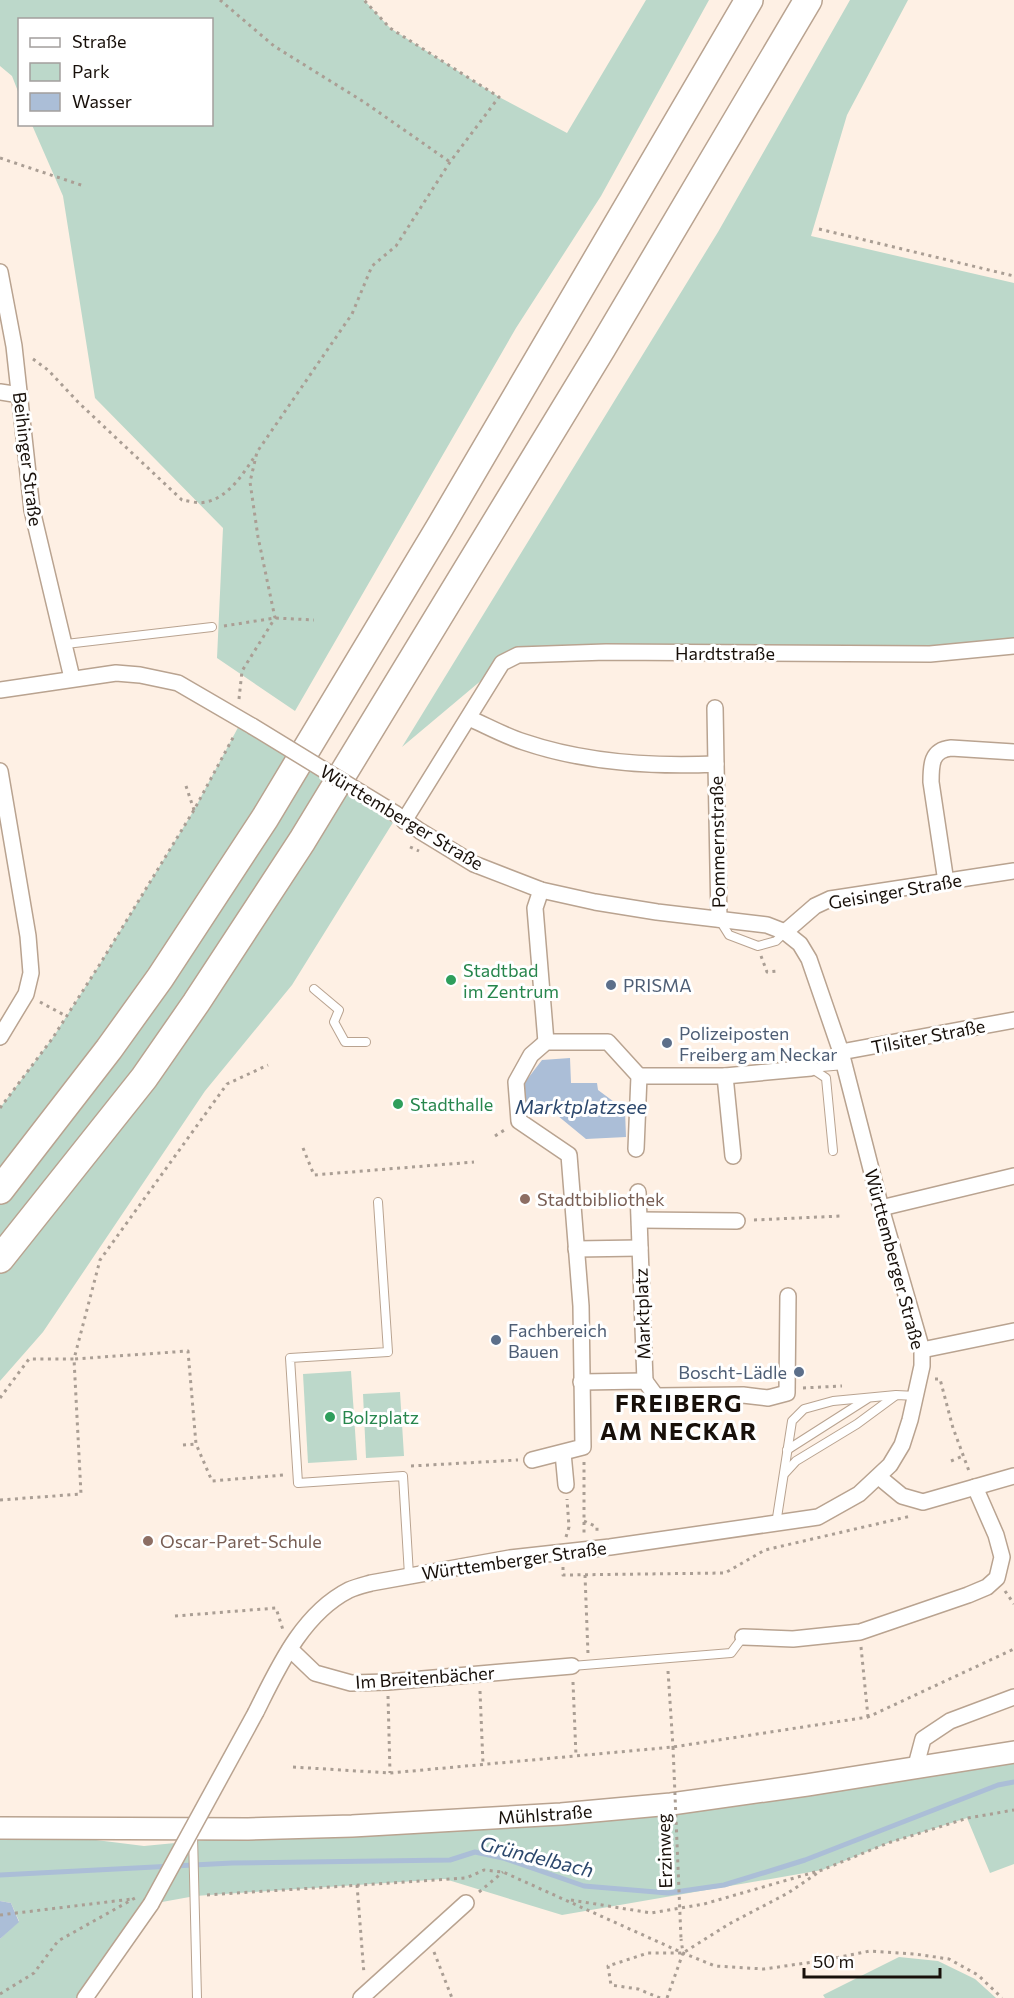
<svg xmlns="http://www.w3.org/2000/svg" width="1014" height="1998" viewBox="0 0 1014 1998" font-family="Commissioner,sans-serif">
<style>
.green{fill:#bcd8ca}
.water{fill:#abbed7}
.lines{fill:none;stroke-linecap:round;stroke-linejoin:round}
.stream{stroke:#abbed7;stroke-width:5}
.lane-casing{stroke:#b9a390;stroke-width:10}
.street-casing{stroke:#b9a390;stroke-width:18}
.secondary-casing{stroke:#b9a390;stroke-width:24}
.highway-casing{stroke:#b9a390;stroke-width:30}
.path{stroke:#aa9e94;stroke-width:3;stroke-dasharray:3 4.5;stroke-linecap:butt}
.lane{stroke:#fff;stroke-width:8}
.street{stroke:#fff;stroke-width:15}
.secondary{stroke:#fff;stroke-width:21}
.highway{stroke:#fff;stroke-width:27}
.street-bridge-casing{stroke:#b9a390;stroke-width:18;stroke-linecap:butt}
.path-bridge{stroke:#aa9e94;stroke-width:3;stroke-dasharray:3 4.5;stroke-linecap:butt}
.street-bridge{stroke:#fff;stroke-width:15}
.leisure-dot{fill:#2e9e5b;stroke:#fff;stroke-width:2}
.service-dot{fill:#5c6f8a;stroke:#fff;stroke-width:2}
.education-dot{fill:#8d6e63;stroke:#fff;stroke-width:2}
.labels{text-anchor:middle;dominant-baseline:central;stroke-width:6;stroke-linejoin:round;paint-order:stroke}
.street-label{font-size:18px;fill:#18100a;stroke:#fff}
.leisure-label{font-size:18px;fill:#27864d;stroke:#fff;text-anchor:start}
.service-label{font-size:18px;fill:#4e5e75;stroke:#fff;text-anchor:start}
.education-label{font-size:18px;fill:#785e54;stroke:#fff;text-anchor:start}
.water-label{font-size:20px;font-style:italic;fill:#2b476c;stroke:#fff}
.district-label{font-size:24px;font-weight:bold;letter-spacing:1.5px;fill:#18100a;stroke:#fff}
</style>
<rect width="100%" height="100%" fill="#fef0e4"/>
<g class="green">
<polygon points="0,0 364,0 390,28 499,97 567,133 646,0 709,0 601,196 516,328 295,711 217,658 223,528 95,398 63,196 32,125 212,124 212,20 20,20 19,94 12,76 0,66"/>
<polygon points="850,0 908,0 847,115 811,236 1014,283 1014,646 606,652 502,663 402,747 718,232"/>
<polygon points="242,720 397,816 292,985 205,1091 43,1332 0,1381 0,1108 52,1039 100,964 194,810"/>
<polygon points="351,1371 357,1460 308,1463 303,1374"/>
<polygon points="400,1392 404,1456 366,1458 363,1394"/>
<polygon points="1014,1752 1014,1864 990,1873 967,1818 888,1843 822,1870 562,1915 445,1879 195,1896 151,1904 85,1998 0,1998 0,1939 19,1921 11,1903 0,1901 0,1828 144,1846 352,1826 561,1814"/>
<polygon points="899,1957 938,1961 975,1979 996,1998 825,1998 823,1995"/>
</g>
<g class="water">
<polygon points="570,1058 571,1083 597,1083 598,1090 625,1110 626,1137 586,1139 552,1111 552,1104 523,1105 522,1086 542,1060"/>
<polygon points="0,1901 11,1903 19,1922 0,1939"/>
</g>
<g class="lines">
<polyline class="stream" points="0,1875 232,1863 450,1860 475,1852 503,1858 584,1886 668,1893 724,1885 805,1860 998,1785 1014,1782"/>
<g class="lane-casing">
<g id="lane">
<polyline points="66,644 212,627"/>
<polyline points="719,919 729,935 758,946 776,941 785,932"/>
<polyline points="314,989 339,1010 334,1022 345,1042 366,1042"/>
<polyline points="811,1068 826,1078 833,1151"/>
<polyline points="811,1068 844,1065"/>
<polyline points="378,1202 388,1352 290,1358 298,1483 403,1476 409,1575"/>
<polyline points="787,1450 867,1399"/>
<polyline points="785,1473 796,1461 857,1424 895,1396"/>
<polyline points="776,1524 792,1421 804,1409 833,1401 896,1395 917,1396"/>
<polyline points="572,1666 731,1653 743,1637"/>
<polyline points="193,1835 197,1998"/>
</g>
</g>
<g class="street-casing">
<g id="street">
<polyline points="0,272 14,346 32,510 72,678"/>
<polyline points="0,392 20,395"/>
<polyline points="0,690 116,673 140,675 178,683 252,726"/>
<polyline points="715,708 716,764"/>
<path d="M469,718C487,726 505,736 524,742C586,763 651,767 716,764L719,919"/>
<polyline points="0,771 28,936 31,973 26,994 0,1037"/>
<polyline points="404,821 502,663 518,655 606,652 930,654 1014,646"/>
<path d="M946,882L931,782C931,765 931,750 951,748L1014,752"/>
<polyline points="541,890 535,908 546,1042"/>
<polyline points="785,932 815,906 830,899 1014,871"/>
<polyline points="841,1052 1014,1020"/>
<polyline points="639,1076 725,1076 811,1068"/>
<polyline points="725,1076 733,1156"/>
<polyline points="638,1192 645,1381"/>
<polyline points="881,1208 1014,1176"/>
<polyline points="640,1220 737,1221"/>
<polyline points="576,1249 640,1248"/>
<polyline points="922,1350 1014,1331"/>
<polyline points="581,1382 645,1381 656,1396 743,1395 768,1398 787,1393 788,1296"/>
<polyline points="563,1453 566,1485"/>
<polyline points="532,1460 583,1447 581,1306 569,1155 519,1121 516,1082 531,1055 546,1042 608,1042 639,1076 636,1149"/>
<polyline points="879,1477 902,1496 923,1502 1014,1476"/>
<polyline points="743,1637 793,1639 860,1632 968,1595 987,1587 997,1578 1002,1557 996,1535 975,1487"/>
<polyline points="290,1649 315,1673 351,1683 388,1682 572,1666"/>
<path d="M256,1712C278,1668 302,1614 349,1590C356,1587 364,1585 371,1583L510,1558L610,1547L818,1517L859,1494L890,1465L902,1445L910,1420L922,1366V1350L881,1208L841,1052L809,959L800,944L785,932L767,925L657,912L595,902L541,890L474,864L420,831L396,814"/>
<polyline points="915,1769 923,1739 950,1721 1014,1697"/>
<polyline points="85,1998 151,1904"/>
<polyline points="361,1998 466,1903"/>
</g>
</g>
<g class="secondary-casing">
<polyline id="secondary" points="0,1828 248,1829 352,1826 561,1814 671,1804 807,1785 1014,1752"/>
</g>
<g class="highway-casing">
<g id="highway">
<polyline points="0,1190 109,1049 160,978 265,818 440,527 749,0"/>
<polyline points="0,1259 144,1078 196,1003 302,841 602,348 808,0"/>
</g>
</g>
<g class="path">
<polyline points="220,0 274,46 364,102 450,162"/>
<polyline points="0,158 84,186"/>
<polyline points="819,229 1014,276"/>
<path d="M33,359L48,370L79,403L182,500C189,501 199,504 206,502C229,497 243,474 255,456"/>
<polyline points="224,626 275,618 314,620"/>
<polyline points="239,699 242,671 275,618 258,537 250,482 257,452 352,314 372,266 396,246 450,162 499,97 390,28 364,0"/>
<polyline points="186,786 194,810"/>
<polyline points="410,847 419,851"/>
<polyline points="761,956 767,972 778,971"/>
<polyline points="40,1002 66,1016"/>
<polyline points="0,1108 52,1039 100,964 194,810 235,734"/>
<polyline points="495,1136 506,1129"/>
<polyline points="303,1148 314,1175 474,1162"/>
<polyline points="754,1220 841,1216"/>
<polyline points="935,1379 940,1379 953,1428 969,1471"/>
<polyline points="803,1388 842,1386"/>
<polyline points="0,1398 29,1359 74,1359 100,1260 227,1084 268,1065"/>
<polyline points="183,1445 196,1444"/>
<polyline points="951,1461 963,1456"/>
<polyline points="584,1462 584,1533"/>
<polyline points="411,1466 518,1460"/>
<polyline points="0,1500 81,1494 74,1359 188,1351 196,1444 212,1481 284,1475"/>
<polyline points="584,1521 597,1527 597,1532"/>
<polyline points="566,1537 569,1527 567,1499"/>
<polyline points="563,1567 563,1575 725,1573 765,1550 911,1516"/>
<polyline points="585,1575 588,1654"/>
<polyline points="1005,1591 1014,1604"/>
<polyline points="175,1616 276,1608 283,1630"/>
<polyline points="861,1647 868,1717"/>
<polyline points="668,1671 673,1747"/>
<polyline points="573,1682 576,1756"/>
<polyline points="480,1691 483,1764"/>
<polyline points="388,1696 390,1773"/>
<polyline points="293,1767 390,1773 673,1747 868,1717 1014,1649"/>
<polyline points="357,1885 364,1974"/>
<polyline points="479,1892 503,1872"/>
<polyline points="207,1895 466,1878 484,1870 503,1872 683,1953 715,1966 764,1969 820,1961 870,1951 915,1954 949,1959 978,1975 1002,1998"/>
<polyline points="571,1900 651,1913 704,1904 822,1870 888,1843 968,1818 1014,1810"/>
<polyline points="0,1915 132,1899"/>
<polyline points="434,1952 452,1998"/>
<polyline points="0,1994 34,1973 58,1941 135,1898"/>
<polyline points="660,1998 638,1989 611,1985 608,1966 648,1953 683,1953 729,1924 788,1893 819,1872"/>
<polyline points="667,1998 683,1953 681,1939"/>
</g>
<use href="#lane" class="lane"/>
<use href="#street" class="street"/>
<use href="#secondary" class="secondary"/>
<use href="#highway" class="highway"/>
<g class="street-bridge-casing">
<g id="street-bridge">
<polyline points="252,726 396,814"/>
<polyline points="151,1904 256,1712"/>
</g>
</g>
<polyline class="path-bridge" points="673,1747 681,1939"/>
<use href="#street-bridge" class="street-bridge"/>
</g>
<g class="leisure-dot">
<circle cx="451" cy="980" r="6"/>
<circle cx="398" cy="1104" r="6"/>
<circle cx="330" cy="1417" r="6"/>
</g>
<g class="service-dot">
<circle cx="611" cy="985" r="6"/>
<circle cx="667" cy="1043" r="6"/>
<circle cx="496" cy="1340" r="6"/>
<circle cx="799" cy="1372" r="6"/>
</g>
<g class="education-dot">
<circle cx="525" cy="1199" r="6"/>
<circle cx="148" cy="1541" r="6"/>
</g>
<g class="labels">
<g class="street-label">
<text transform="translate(28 459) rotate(83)">Beihinger Straße</text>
<text x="725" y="653">Hardtstraße</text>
<text transform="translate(402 817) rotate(31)">Württemberger Straße</text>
<text transform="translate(717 842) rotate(-91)">Pommernstraße</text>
<text transform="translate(895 891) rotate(-10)">Geisinger Straße</text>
<text transform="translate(928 1036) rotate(-11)">Tilsiter Straße</text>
<text transform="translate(895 1259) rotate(75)">Württemberger Straße</text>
<text transform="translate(642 1314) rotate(-92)">Marktplatz</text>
<text transform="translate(514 1560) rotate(-8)">Württemberger Straße</text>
<text transform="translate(425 1677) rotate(-4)">Im Breitenbächer</text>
<text transform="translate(545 1814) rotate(-4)">Mühlstraße</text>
<text transform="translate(664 1851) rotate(-92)">Erzinweg</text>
</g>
<g class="leisure-label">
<text x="463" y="970">Stadtbad<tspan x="463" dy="21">im Zentrum</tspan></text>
<text x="410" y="1104">Stadthalle</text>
<text x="342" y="1417">Bolzplatz</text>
</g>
<g class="service-label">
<text x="623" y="985">PRISMA</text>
<text x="679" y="1033">Polizeiposten<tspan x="679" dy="21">Freiberg am Neckar</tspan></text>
<text x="508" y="1330">Fachbereich<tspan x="508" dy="21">Bauen</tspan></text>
<text x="787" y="1372" text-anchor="end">Boscht-Lädle</text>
</g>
<g class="education-label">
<text x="537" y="1199">Stadtbibliothek</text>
<text x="160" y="1541">Oscar-Paret-Schule</text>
</g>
<g class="water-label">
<text x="581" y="1106">Marktplatzsee</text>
<text transform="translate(537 1856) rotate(14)">Gründelbach</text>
</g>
<g class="district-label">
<text x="679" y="1402">FREIBERG<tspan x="679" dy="28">AM NECKAR</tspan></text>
</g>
</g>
<rect x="18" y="18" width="195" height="108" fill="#ffffff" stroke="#a39f9d" stroke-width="1.5"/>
<rect x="30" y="38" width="30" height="9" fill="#ffffff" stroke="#a39f9d" stroke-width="1.5"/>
<text x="72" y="48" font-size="18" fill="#18100a">Straße</text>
<rect x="30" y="63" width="30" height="18" fill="#bcd8ca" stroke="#a39f9d" stroke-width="1.5"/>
<text x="72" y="78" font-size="18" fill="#18100a">Park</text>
<rect x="30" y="93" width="30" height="18" fill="#abbed7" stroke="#a39f9d" stroke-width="1.5"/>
<text x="72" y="108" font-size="18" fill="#18100a">Wasser</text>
<path d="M804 1968v9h136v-9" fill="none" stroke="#18100a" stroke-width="3"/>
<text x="813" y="1968" font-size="18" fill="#18100a" stroke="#ffffff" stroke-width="4.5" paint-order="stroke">50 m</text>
</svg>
